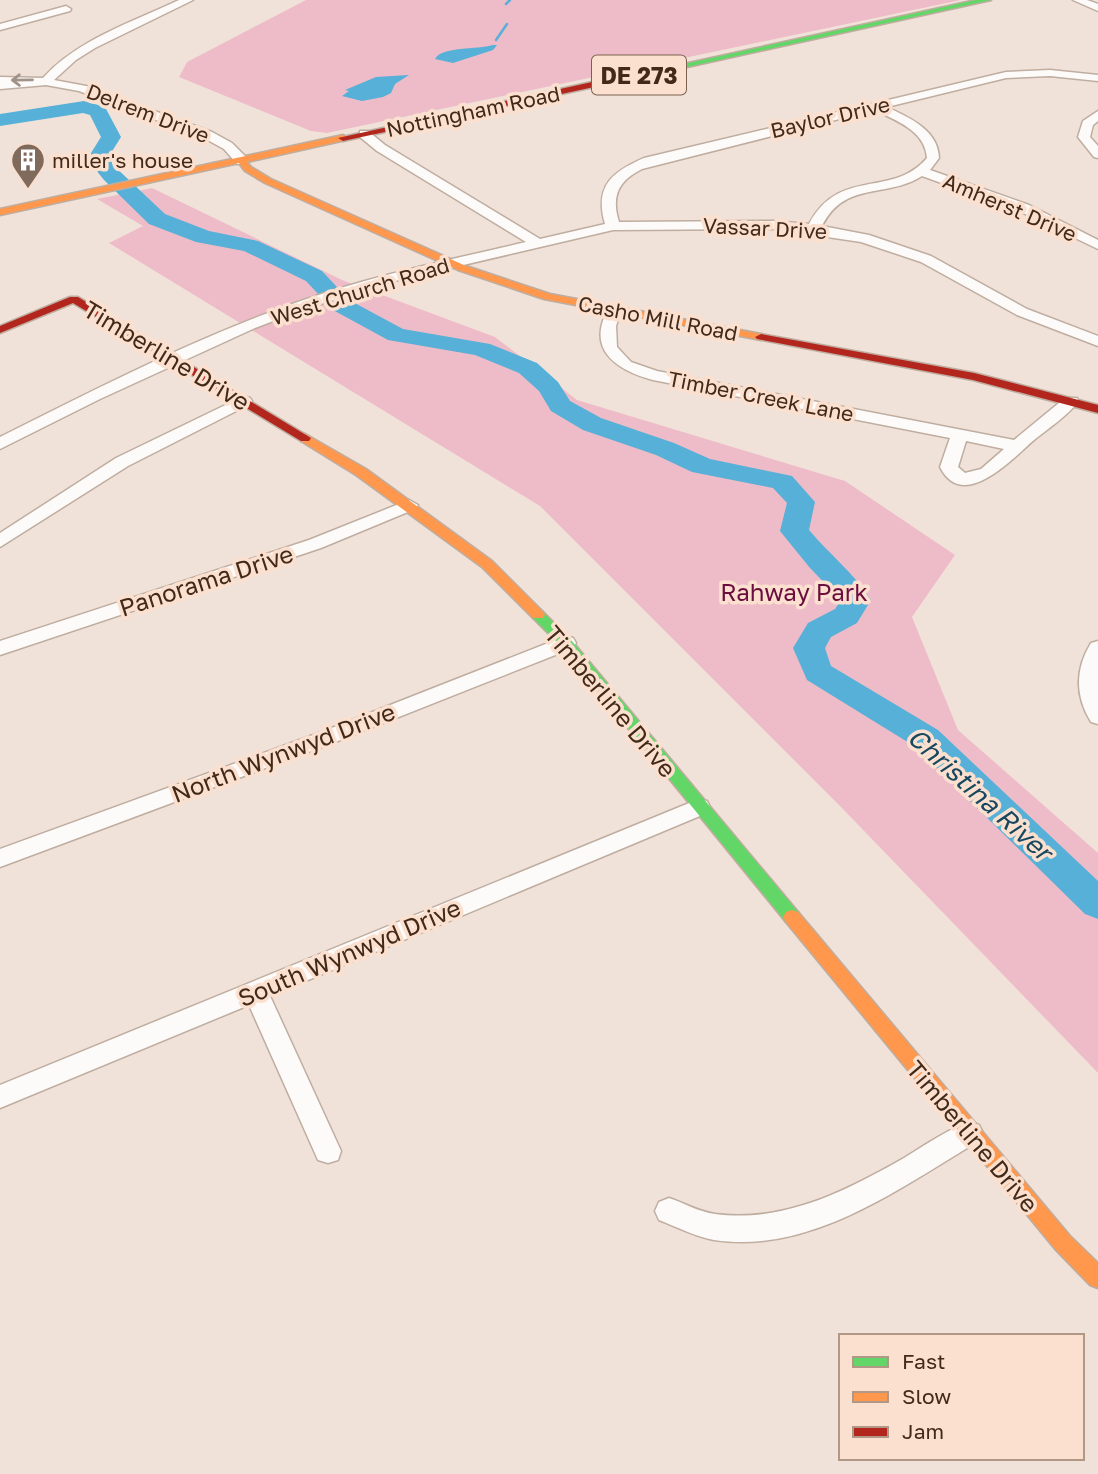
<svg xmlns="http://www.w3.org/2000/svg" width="1098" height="1474" viewBox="0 0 1098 1474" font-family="'Golos Text',sans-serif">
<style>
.green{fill:#eebcc8}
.water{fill:#56b0d7}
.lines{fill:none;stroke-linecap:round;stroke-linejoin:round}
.stream{stroke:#56b0d7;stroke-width:2.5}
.river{fill:#56b0d7;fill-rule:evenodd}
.street-casing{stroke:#bfada0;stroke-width:3}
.fast-casing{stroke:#bfada0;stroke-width:3}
.slow-casing{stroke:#bfada0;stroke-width:3}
.jam-casing{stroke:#bfada0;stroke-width:3}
.street{fill:#fdfbf9;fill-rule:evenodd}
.fast{fill:#63d668;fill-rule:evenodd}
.slow{fill:#ff974d;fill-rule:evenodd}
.jam{fill:#b3261e;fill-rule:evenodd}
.oneway{stroke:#a09288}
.labels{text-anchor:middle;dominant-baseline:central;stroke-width:7;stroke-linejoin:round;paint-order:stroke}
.far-street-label{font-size:21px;fill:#422918;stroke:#fbe0cf}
.far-poi-label{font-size:21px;fill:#422918;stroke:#fbe0cf;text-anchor:start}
.shield{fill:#fbe0cf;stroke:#7a604f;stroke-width:2}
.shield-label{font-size:23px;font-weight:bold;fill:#422918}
.street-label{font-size:24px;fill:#422918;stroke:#fbe0cf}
.park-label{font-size:24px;fill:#6b0d3e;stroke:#fbe0cf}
.water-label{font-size:26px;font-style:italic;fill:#184760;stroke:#fbe0cf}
</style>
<rect width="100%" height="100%" fill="#f1e2d9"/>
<g class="green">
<polygon points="306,0 961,0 327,133 311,131 179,77 187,62"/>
<polygon points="152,188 342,280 495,337 577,400 845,481 955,555 912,617 958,730 1098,853 1098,1073 839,805 540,506 109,243 143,226 97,199"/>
</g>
<g class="water">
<path d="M493,45H497L493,50L453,63L435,59C442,46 477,50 493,45Z"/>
<polygon points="409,75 395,84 391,93 383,97 362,101 342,96 349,91 345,90 376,77"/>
</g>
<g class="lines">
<g class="stream">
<polyline points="506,4 510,0"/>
<polyline points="496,40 507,24"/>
</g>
<path class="river" d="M84,101L105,107L121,137L111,153L112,164L165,214L209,231L258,241L322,271L349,300L403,329L490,344L537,363L558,382L570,401L601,418L674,443L710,459L792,476L815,502L809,530C829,554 854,573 871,600L857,623L831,637L825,648L831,666L938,730L1098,881V919L1085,914L914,746L807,680L793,648L808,623L835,609L841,600L810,568L780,531L787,503L773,488L692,472L656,455L583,430L551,411L539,391L519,373L475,355L388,340L333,310L306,281L244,251L196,242L149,224L104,180L92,165L91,153L101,137L90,115L83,113L0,126V114Z"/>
<g class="street-casing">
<g id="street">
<path d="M179,0H193L95,48L76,60L54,80L86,86L212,132L232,143L247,158V164H237L224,149L204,138L79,91L46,85L0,89V77L43,78C78,39 133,22 179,0Z"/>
<polygon points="1073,0 1087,0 1098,4 1098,11"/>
<polygon points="66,6 71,9 70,11 0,30 0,24"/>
<path d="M1050,70L1098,75V81L1050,76L1006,78L887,107C910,118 938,130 939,158L930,170L1029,205L1098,240V249L1019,211L922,176C886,199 845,180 822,226L869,235L931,256L1027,309L1098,336V346L1017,315L921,262L861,242L773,229L613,230L395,281L307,308L255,328L100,399L0,449V437C96,389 193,339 295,303C370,276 449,260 526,242L377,151L360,137V131H368L385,145L540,239L605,224C594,186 612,172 644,158L1006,72ZM875,110C896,121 925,130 927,158C892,199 840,166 809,224L773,221L619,222C611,196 618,181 642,169Z"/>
<polygon points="1098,111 1098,121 1093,125 1090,137 1098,146 1098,158 1094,157 1078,137 1083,121"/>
<path d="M614,307L621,311L616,326L617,347L631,362L657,371L1014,440L1065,398H1077L1079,401C1067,416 1049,428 1034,440C1013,458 963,513 940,467L950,438L653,380C616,370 585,349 609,308ZM966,441L1004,449L981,469L965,473L958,467Z"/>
<polygon points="244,396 250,398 252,401 250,404 128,466 0,547 0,533 116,458"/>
<polygon points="409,500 418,505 415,509 321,548 0,655 0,641 309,540"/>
<polygon points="566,636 573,638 576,643 573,648 338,741 0,867 0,849 324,731"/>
<path d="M1098,641V724L1091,722C1075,696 1075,669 1091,643Z"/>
<polygon points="699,799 707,801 710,807 707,813 270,996 341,1151 338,1160 328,1163 318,1160 249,1005 0,1108 0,1085"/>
<path d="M970,1121L979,1125L983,1133L979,1141C901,1187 811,1255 714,1240C696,1237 677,1227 659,1220L655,1211L659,1202L669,1198C684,1203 699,1212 715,1214C784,1223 846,1191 904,1158C925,1145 947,1130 970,1121Z"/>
</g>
</g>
<g class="fast-casing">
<g id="fast">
<polygon points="976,0 991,0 642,77 638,74"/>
<polygon points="538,610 543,612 571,640 798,912 801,917 798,922 792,924 786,922 561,646 533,618 531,615 533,612"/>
</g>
</g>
<g class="slow-casing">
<g id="slow">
<polygon points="343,135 348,138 346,140 247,162 251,167 271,179 466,266 550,294 761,334 767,337 761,340 544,299 458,270 265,183 245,171 239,163 0,215 0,209"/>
<polygon points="305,434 366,469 492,561 543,612 545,615 543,618 533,618 482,567 356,475 301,441 301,435"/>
<polygon points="792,910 798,912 1070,1236 1098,1263 1098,1288 1090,1285 1056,1250 786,922 783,917 786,912"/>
</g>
</g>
<g class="jam-casing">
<g id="jam">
<polygon points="642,71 645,72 645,76 343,141 338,138"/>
<polygon points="70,297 78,297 311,438 309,441 301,441 73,303 0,333 0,326"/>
<polygon points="761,334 974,373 1098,405 1098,413 973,380 757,339 755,337"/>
</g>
</g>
<use href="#street" class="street"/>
<use href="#fast" class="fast"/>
<use href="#slow" class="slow"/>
<use href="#jam" class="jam"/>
</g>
<defs><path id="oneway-shaft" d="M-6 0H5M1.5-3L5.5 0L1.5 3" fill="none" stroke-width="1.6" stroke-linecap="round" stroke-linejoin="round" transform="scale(1.75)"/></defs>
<use class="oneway" href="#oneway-shaft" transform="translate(22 80) rotate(179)"/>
<defs>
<g id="building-pin" transform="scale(1.75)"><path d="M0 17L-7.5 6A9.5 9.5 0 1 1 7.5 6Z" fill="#7f6a5c" stroke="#fbe0cf"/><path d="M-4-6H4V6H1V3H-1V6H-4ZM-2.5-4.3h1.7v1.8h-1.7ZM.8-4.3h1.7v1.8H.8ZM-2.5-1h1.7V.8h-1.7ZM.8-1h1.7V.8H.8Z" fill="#fff"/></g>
</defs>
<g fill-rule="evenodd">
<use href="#building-pin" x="28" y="160"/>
</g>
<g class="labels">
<g class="far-street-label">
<text transform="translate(473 111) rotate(-12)">Nottingham Road</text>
<text transform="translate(148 113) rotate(21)">Delrem Drive</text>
<text transform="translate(830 117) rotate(-13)">Baylor Drive</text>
<text transform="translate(1010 207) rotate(23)">Amherst Drive</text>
<text transform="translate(765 228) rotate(3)">Vassar Drive</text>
<text transform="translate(360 291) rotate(-17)">West Church Road</text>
<text transform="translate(658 318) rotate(11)">Casho Mill Road</text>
<text transform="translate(761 396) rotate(11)">Timber Creek Lane</text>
</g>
<g class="far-poi-label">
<text x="52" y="160">miller's house</text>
</g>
<rect class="shield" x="592" y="55.5" width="94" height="39" rx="5"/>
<g class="shield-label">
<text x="639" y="75">DE 273</text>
</g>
<g class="street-label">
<text transform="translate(167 355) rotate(31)">Timberline Drive</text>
<text transform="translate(206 580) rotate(-18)">Panorama Drive</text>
<text transform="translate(611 701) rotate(50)">Timberline Drive</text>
<text transform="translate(283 752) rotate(-21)">North Wynwyd Drive</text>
<text transform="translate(349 952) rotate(-23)">South Wynwyd Drive</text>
<text transform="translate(973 1136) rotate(50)">Timberline Drive</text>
</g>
<g class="park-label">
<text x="794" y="591">Rahway Park</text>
</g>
<g class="water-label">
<text transform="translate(980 794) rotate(42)">Christina River</text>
</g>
</g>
<rect x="839" y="1334" width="245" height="126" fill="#fbe0cf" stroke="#b19786" stroke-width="2"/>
<rect x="853" y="1357" width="35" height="10" fill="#63d668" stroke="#b19786" stroke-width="2"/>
<text x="902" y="1369" font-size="21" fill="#422918">Fast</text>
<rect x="853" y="1392" width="35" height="10" fill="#ff974d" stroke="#b19786" stroke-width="2"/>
<text x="902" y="1404" font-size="21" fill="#422918">Slow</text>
<rect x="853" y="1427" width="35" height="10" fill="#b3261e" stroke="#b19786" stroke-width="2"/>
<text x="902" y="1439" font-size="21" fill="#422918">Jam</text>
</svg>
